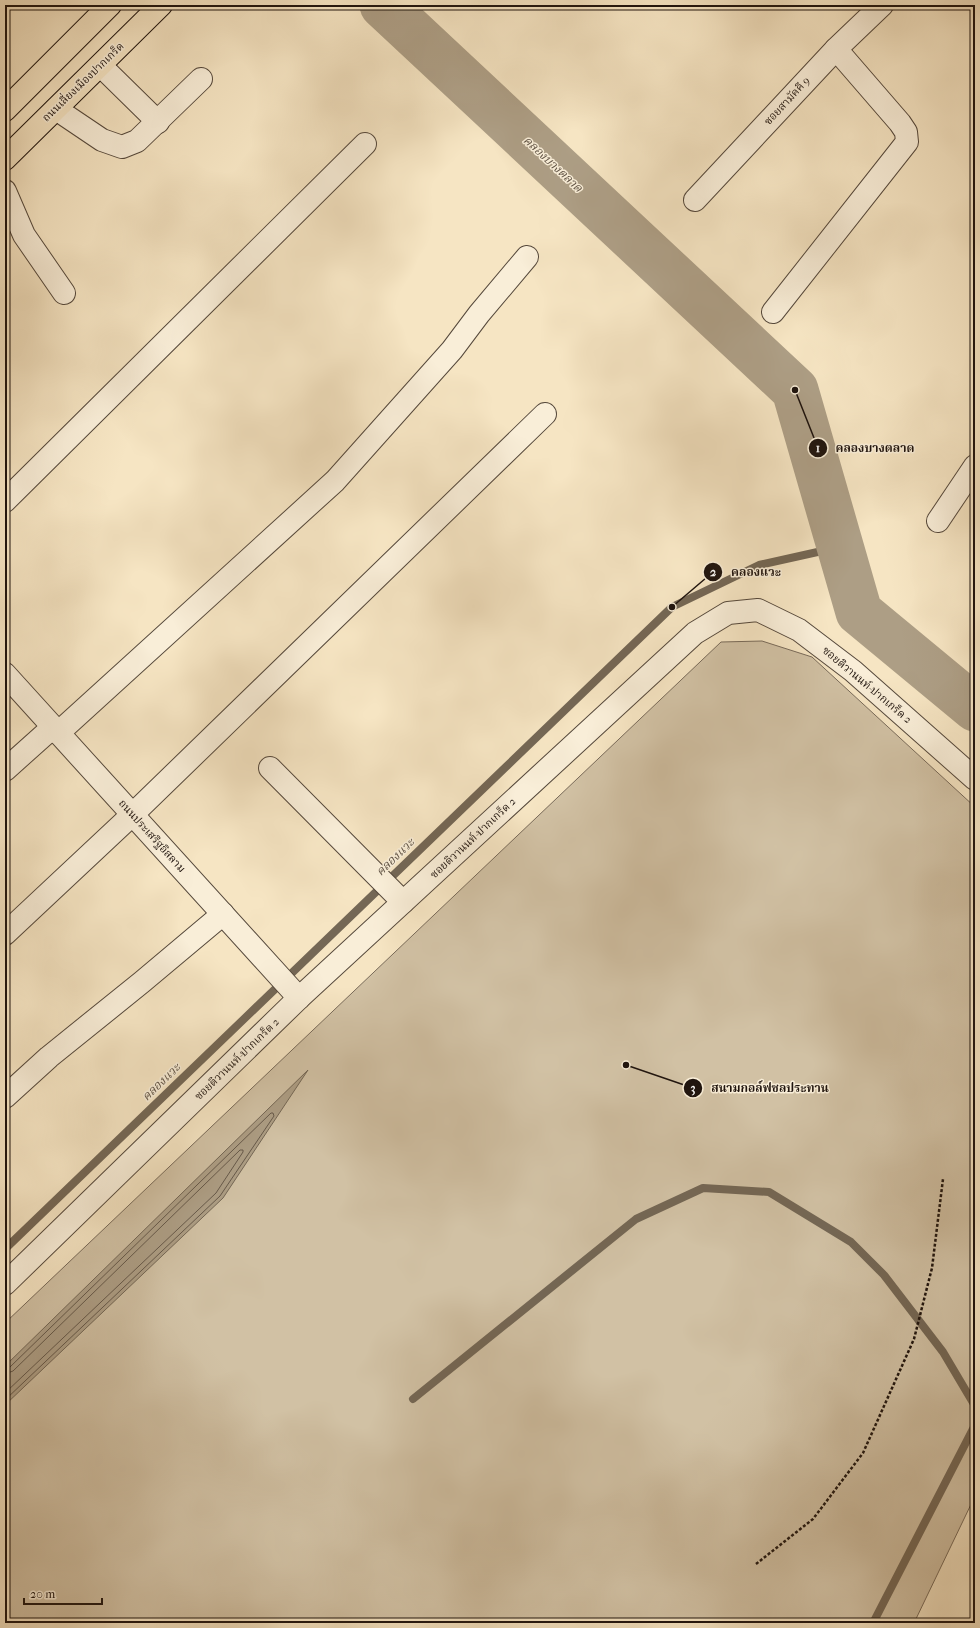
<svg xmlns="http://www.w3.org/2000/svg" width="980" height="1628" viewBox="0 0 980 1628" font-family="'IM FELL French Canon','Noto Serif Thai',serif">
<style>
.green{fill:#d1c1a4;stroke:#786a59}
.water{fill:#ad9e85;stroke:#746755}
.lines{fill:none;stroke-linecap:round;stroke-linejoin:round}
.shore{stroke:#66594a;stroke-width:1}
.stream{stroke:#746755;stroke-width:8}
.river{stroke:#ad9e85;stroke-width:47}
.minor-casing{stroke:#55483b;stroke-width:24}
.major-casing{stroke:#1f140e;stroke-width:24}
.path{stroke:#1f140e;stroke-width:2.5;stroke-dasharray:3 2;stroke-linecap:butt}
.minor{stroke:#f9eed8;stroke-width:22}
.major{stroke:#f6e5c3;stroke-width:22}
.labels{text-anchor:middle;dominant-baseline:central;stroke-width:3;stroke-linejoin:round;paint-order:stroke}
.street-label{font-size:11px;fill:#1f140e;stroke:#f9eed8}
.water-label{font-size:12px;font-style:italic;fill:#5f5244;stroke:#f9eed8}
.leader{fill:none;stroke:#1f140e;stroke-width:1.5}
.callout-dot{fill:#1f140e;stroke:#f9eed8;stroke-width:1.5}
.mark-label{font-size:12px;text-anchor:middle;font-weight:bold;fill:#fff}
.callout-label{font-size:12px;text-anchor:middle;font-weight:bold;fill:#1f140e;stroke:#f9eed8;stroke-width:3;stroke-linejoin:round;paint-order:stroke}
</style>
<rect width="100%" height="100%" fill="#f6e5c3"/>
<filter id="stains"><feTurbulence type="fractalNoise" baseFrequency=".005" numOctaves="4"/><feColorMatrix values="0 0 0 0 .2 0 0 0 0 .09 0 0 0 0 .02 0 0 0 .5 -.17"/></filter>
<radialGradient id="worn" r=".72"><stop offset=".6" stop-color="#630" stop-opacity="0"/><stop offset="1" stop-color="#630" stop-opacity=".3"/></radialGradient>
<polygon class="green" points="762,641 812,657 975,807 975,1496 914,1623 5,1623 5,1323 721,642"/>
<polygon class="water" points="308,1070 223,1198 5,1405 5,1366"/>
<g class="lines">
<g class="shore">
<polyline points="5,1369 10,1367 271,1113 273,1113 274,1116 220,1196 5,1400"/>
<polyline points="5,1374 13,1371 240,1150 243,1150 243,1152 216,1193 5,1393"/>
</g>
<g class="stream">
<polyline points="5,1249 672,607 759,565 840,547"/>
<polyline points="413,1399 636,1219 703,1188 769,1192 851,1242 884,1275 943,1352 975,1406"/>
<polyline points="873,1623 975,1425"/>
</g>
<polyline class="river" points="383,5 795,390 859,612 975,708"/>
<g class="minor-casing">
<g id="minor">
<polyline points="101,66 158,122"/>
<polyline points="56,109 102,140 122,147 137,141 201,79"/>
<polyline points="5,191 24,235 64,293"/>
<polyline points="695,200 836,49 882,5"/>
<polyline points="773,312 907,142 906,132 900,123 836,49"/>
<polyline points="5,501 365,144"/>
<polyline points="938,521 975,466"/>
<polyline points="5,674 299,998"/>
<polyline points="58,733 335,481 452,350 479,314 527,257"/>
<polyline points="270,768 403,902"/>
<polyline points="5,770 53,727"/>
<polyline points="5,934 133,814 545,414"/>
<polyline points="5,1097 49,1057 142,982 223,914"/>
<polyline points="5,1284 299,998 695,633 728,613 758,610 799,630 853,671 975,779"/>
</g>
</g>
<g class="major-casing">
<g id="major">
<polyline points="5,110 110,5"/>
<polyline points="5,159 161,5"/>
</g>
</g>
<polyline class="path" points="756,1564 813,1519 863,1453 914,1339 932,1268 943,1179"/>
<use href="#minor" class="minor"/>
<use href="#major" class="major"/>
</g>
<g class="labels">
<g class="street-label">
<text transform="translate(83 82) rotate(-44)">ถนนเลี่ยงเมืองปากเกร็ด</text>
<text transform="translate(787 101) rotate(-47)">ซอยสามัคคี 9</text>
<text transform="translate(867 685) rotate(40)">ซอยติวานนท์-ปากเกร็ด 2</text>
<text transform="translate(152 836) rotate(48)">ถนนประเสริฐอิสลาม</text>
<text transform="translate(473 838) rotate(-43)">ซอยติวานนท์-ปากเกร็ด 2</text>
<text transform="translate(237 1059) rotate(-44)">ซอยติวานนท์-ปากเกร็ด 2</text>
</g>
<g class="water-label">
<text transform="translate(553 164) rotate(43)">คลองบางตลาด</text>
<text transform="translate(395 857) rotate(-44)">คลองแวะ</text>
<text transform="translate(161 1082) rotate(-44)">คลองแวะ</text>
</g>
</g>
<path class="leader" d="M795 390L818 448M672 607L713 572M626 1065L693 1088"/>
<g class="callout-dot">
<circle cx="795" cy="390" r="4"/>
<circle cx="672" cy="607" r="4"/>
<circle cx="626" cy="1065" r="4"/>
<circle cx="818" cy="448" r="10"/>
<circle cx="713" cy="572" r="10"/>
<circle cx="693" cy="1088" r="10"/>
</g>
<g class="mark-label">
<text x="818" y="452">1</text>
<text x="713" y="576">2</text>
<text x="693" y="1092">3</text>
</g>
<g class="callout-label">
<text x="875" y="452">คลองบางตลาด</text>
<text x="756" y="576">คลองแวะ</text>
<text x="770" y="1092">สนามกอล์ฟชลประทาน</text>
</g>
<rect width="980" height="1628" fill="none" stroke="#f6e5c3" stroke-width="20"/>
<rect x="6" y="6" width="968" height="1616" fill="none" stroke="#1f140e" stroke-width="2"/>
<rect x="10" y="10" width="960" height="1608" fill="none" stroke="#1f140e"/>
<path d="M24 1598v6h78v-6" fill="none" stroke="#1f140e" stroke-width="2"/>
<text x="30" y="1598" font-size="12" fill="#1f140e" stroke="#f9eed8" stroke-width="3" paint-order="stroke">20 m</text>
<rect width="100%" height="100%" filter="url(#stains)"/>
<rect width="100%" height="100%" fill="url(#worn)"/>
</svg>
